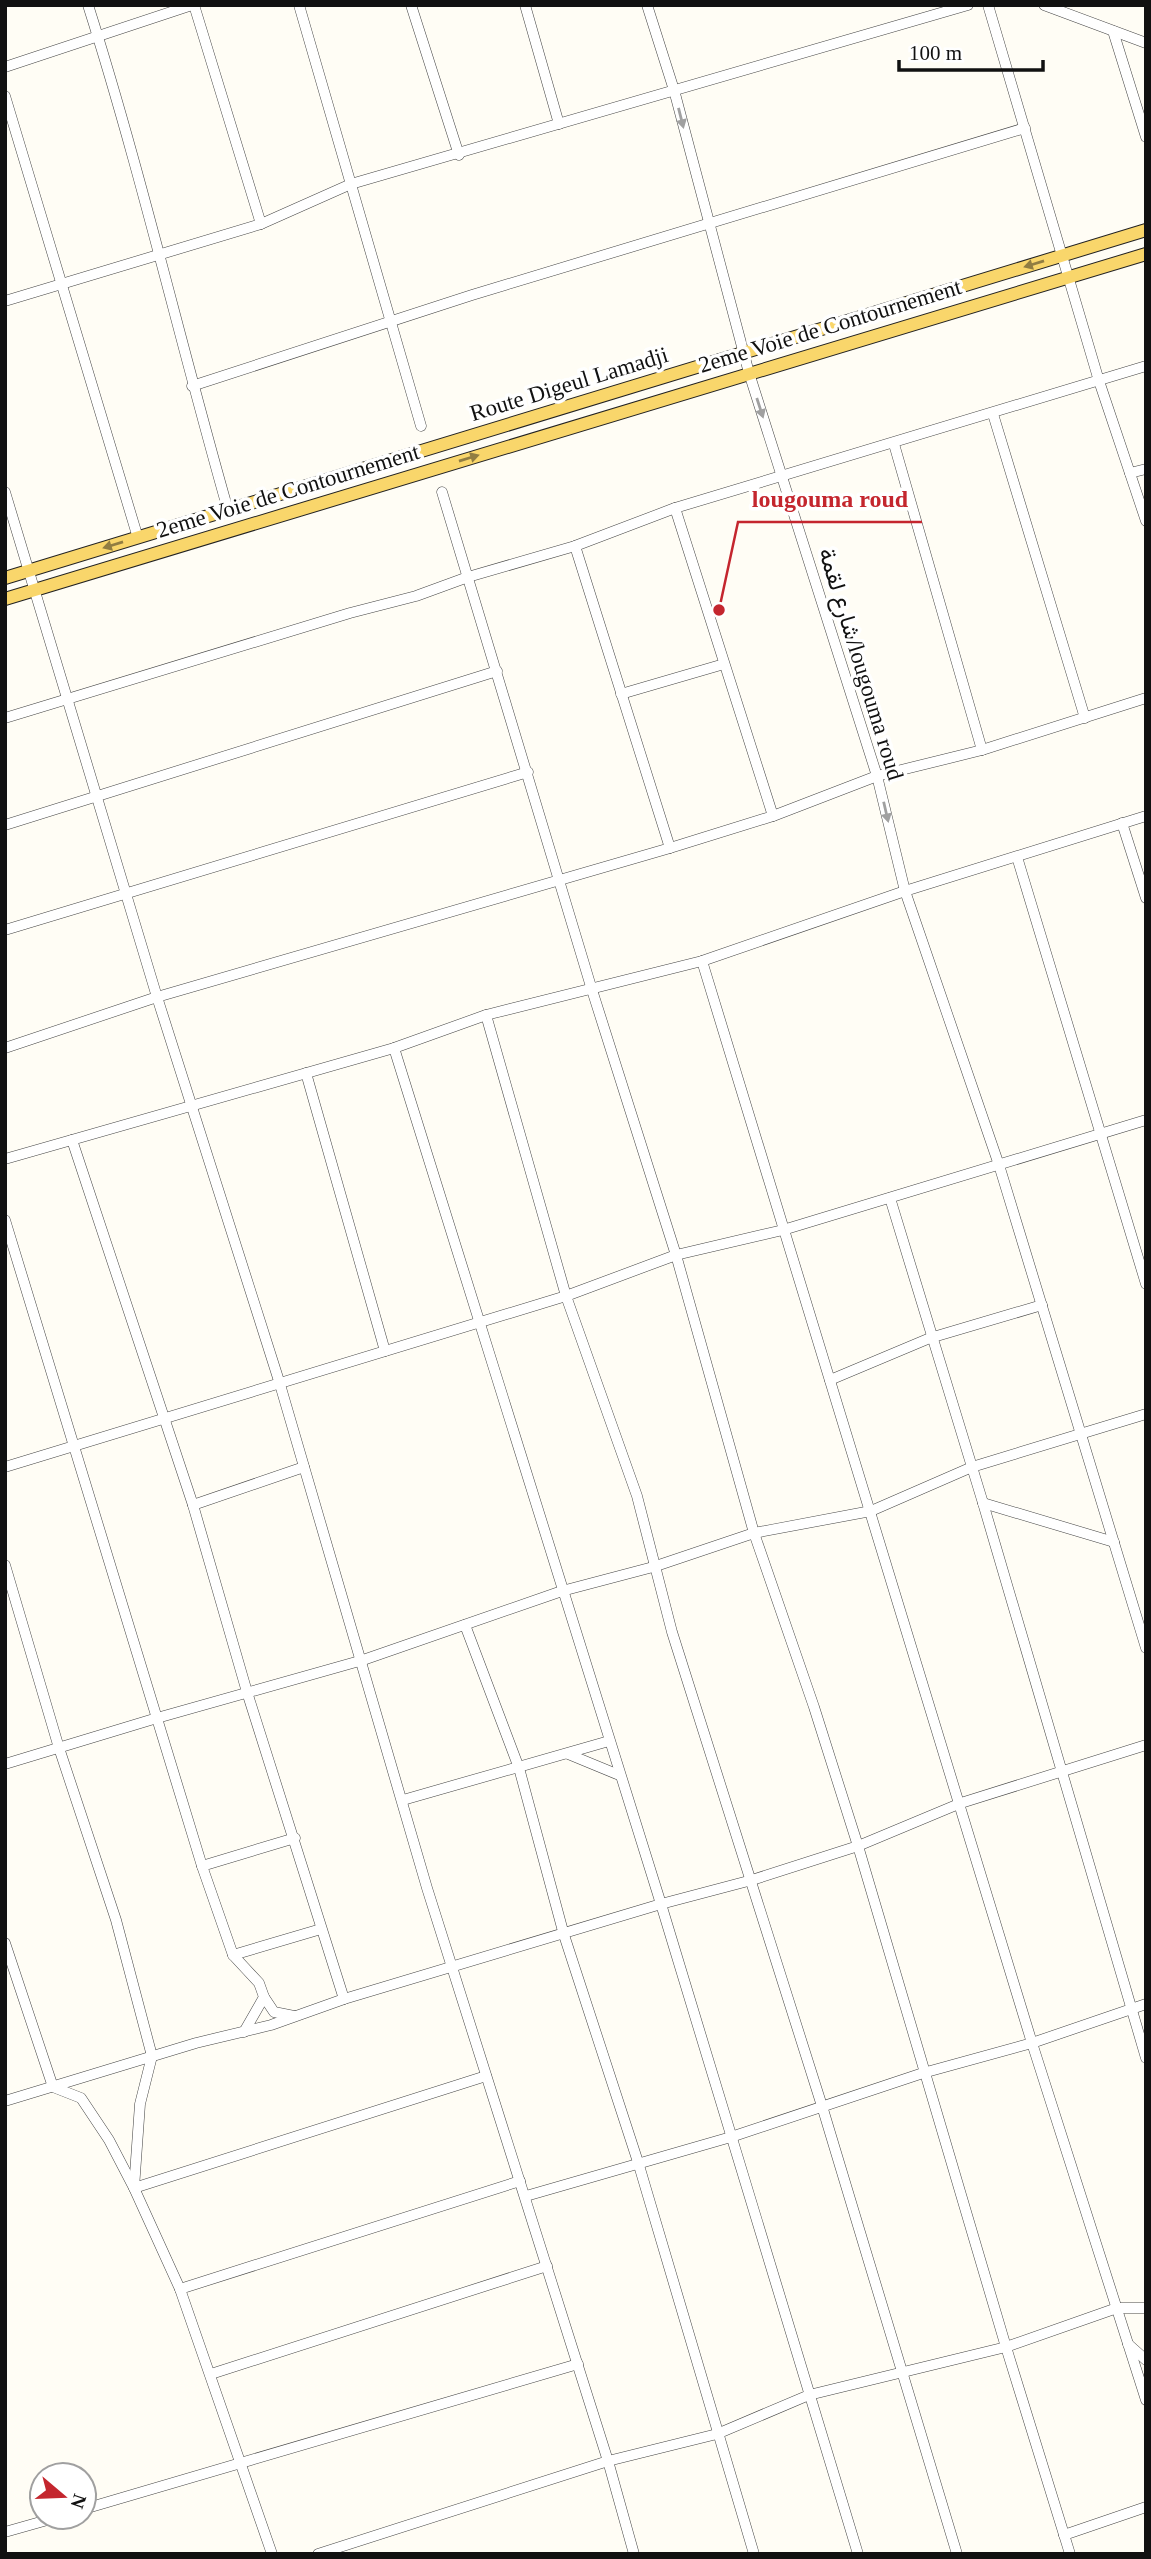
<svg xmlns="http://www.w3.org/2000/svg" width="1151" height="2559" viewBox="0 0 1151 2559" font-family="'Times New Roman',Vazirmatn,serif">
<style>
.lines{fill:none;stroke-linecap:round;stroke-linejoin:round}
.minor-casing{stroke:#444;stroke-width:11}
.major-casing{stroke:#222;stroke-width:14}
.minor{stroke:#fff;stroke-width:10}
.major{stroke:#f9d66b;stroke-width:12}
.oneway{fill:#a0a0a0}
.oneway2{fill:#917d42}
.labels{text-anchor:middle;dominant-baseline:central;stroke-width:7;stroke-linejoin:round;paint-order:stroke}
.street-label{font-size:23px;fill:#111;stroke:#fff}
.leader{fill:none;stroke:#c4262e;stroke-width:2.5}
.callout-dot{fill:#c4262e;stroke:#fff;stroke-width:2.5}
.callout-label{font-size:24px;text-anchor:middle;font-weight:bold;fill:#c4262e;stroke:#fff;stroke-width:7;stroke-linejoin:round;paint-order:stroke}
</style>
<rect width="100%" height="100%" fill="#fffdf5"/>
<g class="lines">
<g class="minor-casing">
<g id="minor">
<path d="M88,5C141,172 180,342 228,510"/>
<polyline points="194,5 261,224"/>
<polyline points="299,5 421,426"/>
<polyline points="411,5 459,155"/>
<polyline points="525,5 559,124"/>
<polyline points="647,5 674,90 749,373 877,776 905,891 999,1165 1146,1648"/>
<polyline points="988,5 1099,381 1146,521"/>
<polyline points="1044,5 1146,43"/>
<polyline points="1113,31 1146,137"/>
<polyline points="5,67 192,5"/>
<polyline points="5,96 138,538"/>
<polyline points="5,301 261,224 351,184 968,5"/>
<polyline points="192,386 472,295 1025,128"/>
<polyline points="993,414 1085,718"/>
<polyline points="894,444 982,750"/>
<polyline points="1130,473 1146,469"/>
<polyline points="5,492 157,997 279,1381 427,1888 608,2461 634,2554"/>
<polyline points="442,492 592,990 676,1255 754,1533 814,1707 858,1846 1006,2347 1070,2554"/>
<polyline points="675,508 773,816"/>
<polyline points="575,546 670,848"/>
<polyline points="621,694 724,664"/>
<polyline points="5,718 350,613 416,596 468,577 575,546 675,508 1146,366"/>
<polyline points="1122,823 1146,898"/>
<polyline points="5,825 497,671"/>
<polyline points="1017,857 1146,1284"/>
<polyline points="5,930 528,772"/>
<polyline points="702,961 1032,2043 1146,2400"/>
<polyline points="486,1015 566,1296 637,1496 672,1632 822,2106 957,2554"/>
<polyline points="5,1048 157,997 670,848 773,816 877,776 982,750 1146,698"/>
<polyline points="394,1048 661,1904 858,2554"/>
<polyline points="306,1073 385,1351"/>
<polyline points="72,1140 193,1505 247,1692 344,1999"/>
<polyline points="5,1159 394,1048 486,1015 702,961 905,891 1146,816"/>
<polyline points="890,1198 983,1503 1146,2058"/>
<polyline points="5,1220 202,1866 233,1955 259,1983 264,1997 244,2032"/>
<polyline points="830,1380 930,1338 1042,1305"/>
<polyline points="5,1467 566,1296 676,1255 783,1230 1146,1120"/>
<polyline points="983,1503 1114,1542"/>
<polyline points="193,1505 304,1467"/>
<polyline points="5,1565 59,1748 116,1920 152,2056 140,2104 134,2188 486,2076"/>
<polyline points="465,1625 519,1768 564,1935 638,2162 754,2554"/>
<polyline points="568,1754 619,1775"/>
<polyline points="5,1764 157,1718 363,1660 562,1591 653,1567 754,1533 871,1511 972,1467 1146,1414"/>
<polyline points="403,1800 609,1741"/>
<polyline points="202,1866 295,1838"/>
<polyline points="5,1943 53,2087 81,2098 109,2140 134,2188 180,2289 272,2554"/>
<polyline points="233,1955 321,1929"/>
<polyline points="264,1997 274,2012 294,2016"/>
<polyline points="5,2101 196,2043 271,2025 344,1999 661,1904 752,1880 858,1846 961,1803 1146,1745"/>
<polyline points="526,2196 731,2137 923,2073 1032,2043 1146,2004"/>
<polyline points="180,2289 520,2181"/>
<polyline points="1128,2344 1146,2360"/>
<polyline points="211,2374 547,2266"/>
<polyline points="84,2509 578,2364"/>
<polyline points="5,2532 58,2517"/>
<polyline points="1064,2535 1146,2507"/>
<polyline points="318,2554 608,2461 717,2434 809,2395 1006,2347 1117,2308 1146,2308"/>
</g>
</g>
<g class="major-casing">
<g id="major">
<polyline points="5,578 1146,230"/>
<polyline points="5,599 1146,254"/>
</g>
</g>
<use href="#minor" class="minor"/>
<use href="#major" class="major"/>
</g>
<defs><path id="oneway-solid" d="M-6-.8H1V-3.2L6.5 0L1 3.2V.8H-6Z" transform="scale(1.75)"/></defs>
<g class="oneway">
<use href="#oneway-solid" transform="translate(681 118) rotate(76)"/>
<use href="#oneway-solid" transform="translate(760 408) rotate(72)"/>
<use href="#oneway-solid" transform="translate(886 812) rotate(77)"/>
</g>
<g class="oneway2">
<use href="#oneway-solid" transform="translate(1034 264) rotate(163)"/>
<use href="#oneway-solid" transform="translate(469 458) rotate(-17)"/>
<use href="#oneway-solid" transform="translate(113 545) rotate(163)"/>
</g>
<g class="labels">
<g class="street-label">
<text transform="translate(830 326) rotate(-17)">2eme Voie de Contournement</text>
<text transform="translate(569 384) rotate(-17)">Route Digeul Lamadji</text>
<text transform="translate(288 491) rotate(-17)">2eme Voie de Contournement</text>
<text transform="translate(861 664) rotate(73)">شارع لقمة/lougouma roud</text>
</g>
</g>
<path class="leader" d="M719 610L738 522H922"/>
<circle class="callout-dot" cx="719" cy="610" r="7"/>
<g class="callout-label">
<text x="830" y="507">lougouma roud</text>
</g>
<rect width="1151" height="2559" fill="none" stroke="#111111" stroke-width="14"/>
<g transform="translate(63 2496) rotate(109)"><circle r="33" fill="#ffffff" stroke="#a0a0a0" stroke-width="2"/>
<path d="M0-5L12 26L0 18L-12 26Z" fill="#c4262e"/>
<text y="-10" font-size="19" font-weight="bold" text-anchor="middle" fill="#111111">N</text>
</g>
<path d="M899 60v10h144v-10" fill="none" stroke="#111111" stroke-width="3.5"/>
<text x="909" y="60" font-size="21" fill="#111111" stroke="#ffffff" stroke-width="5" paint-order="stroke">100 m</text>
</svg>
